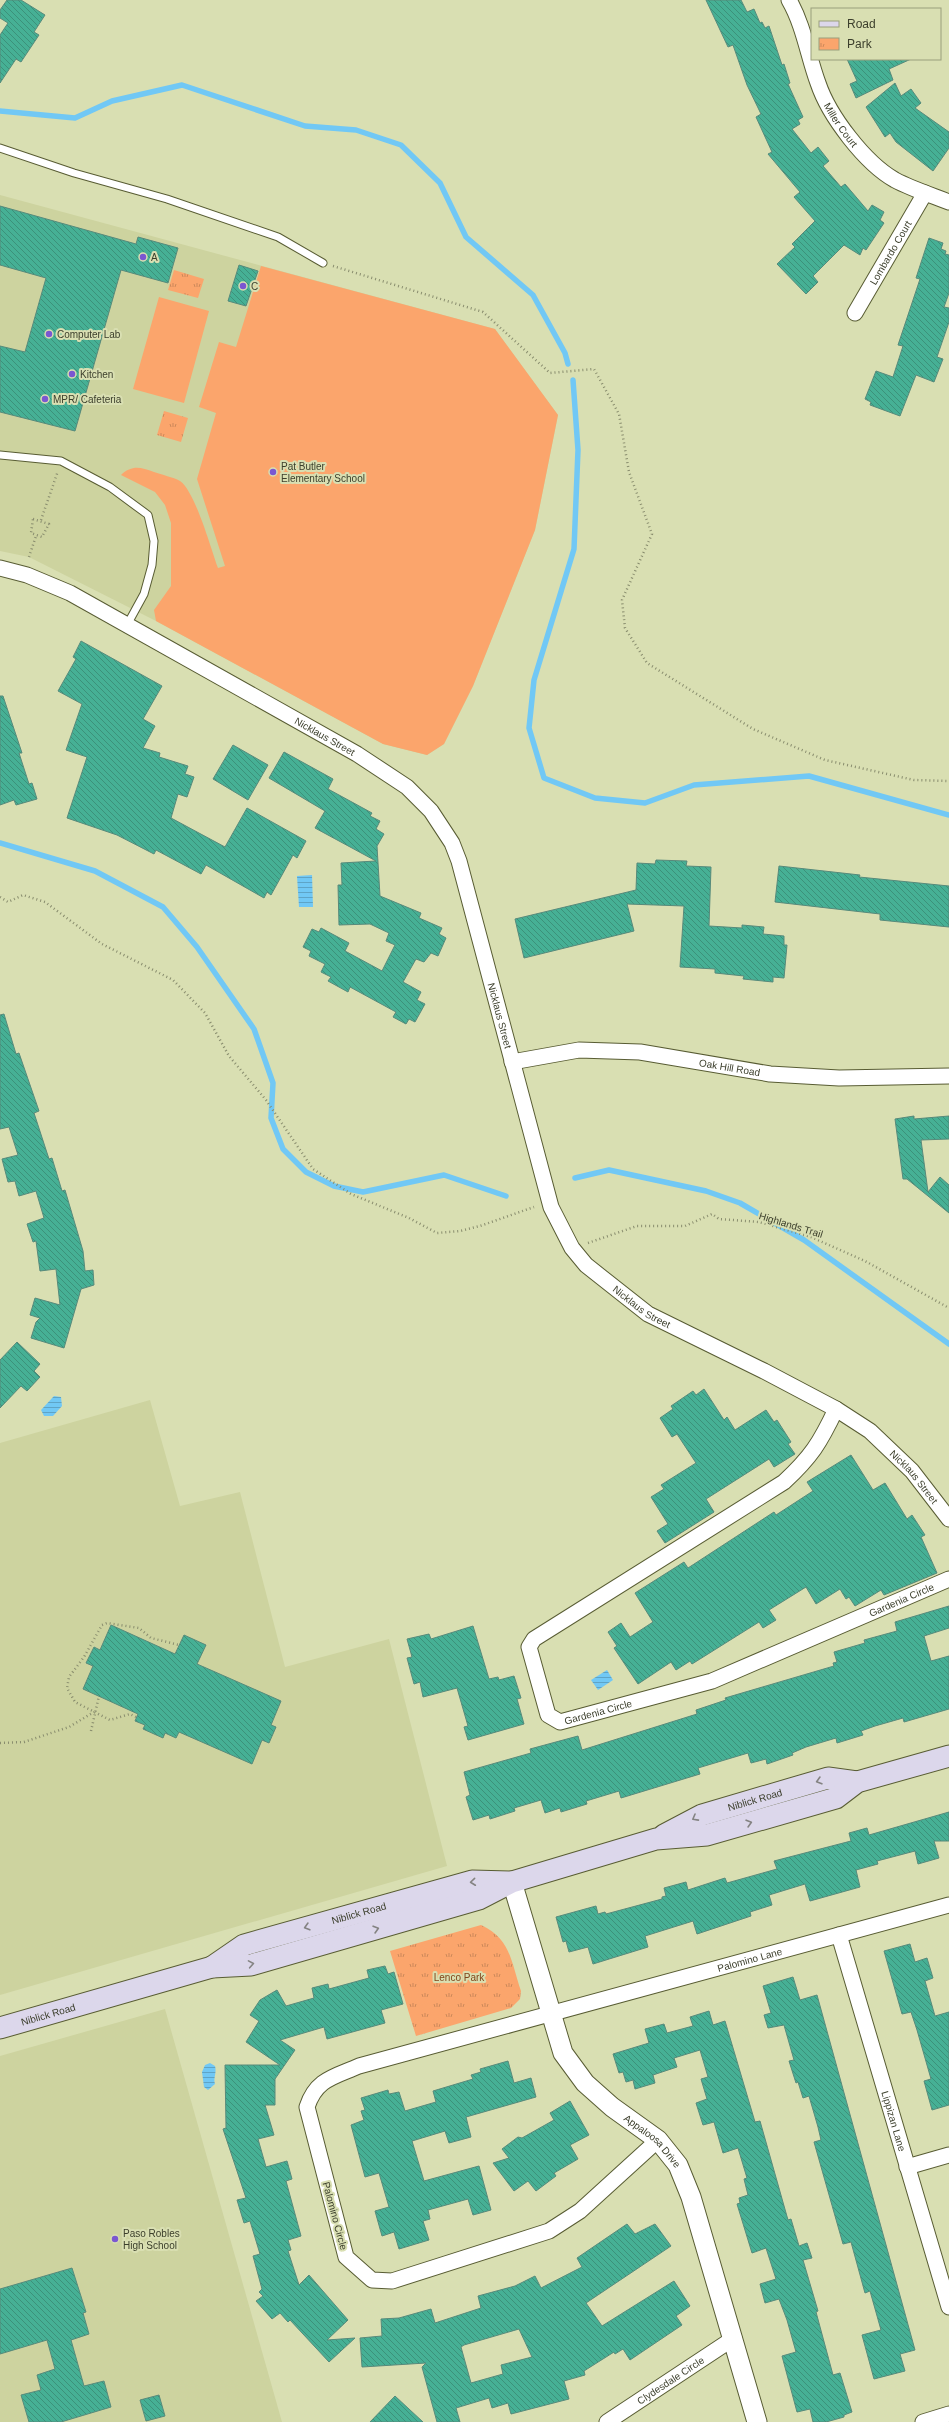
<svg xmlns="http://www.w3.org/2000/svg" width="949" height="2422" viewBox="0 0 949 2422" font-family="Helvetica,sans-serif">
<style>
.built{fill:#cdd39f}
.grass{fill:#fba56c}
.park{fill:url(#park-tufts)}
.water{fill:url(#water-rules)}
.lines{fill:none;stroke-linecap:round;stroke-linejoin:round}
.stream{stroke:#71c8f5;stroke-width:5.5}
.building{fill:url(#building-back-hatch);stroke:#578a7b;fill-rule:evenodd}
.service-casing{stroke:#585c33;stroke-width:9}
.minor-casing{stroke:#585c33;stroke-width:17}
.tertiary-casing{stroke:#585c33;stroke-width:21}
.secondary-casing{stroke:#585c33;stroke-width:23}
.path{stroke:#898d6e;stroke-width:2.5;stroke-dasharray:1 3;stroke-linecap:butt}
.service{stroke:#fff;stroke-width:7}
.minor{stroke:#fff;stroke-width:15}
.tertiary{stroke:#fff;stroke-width:19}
.secondary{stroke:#dcd7eb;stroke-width:21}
.oneway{stroke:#848382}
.poi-dot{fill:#7b57d1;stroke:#d9dfb2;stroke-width:1.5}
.labels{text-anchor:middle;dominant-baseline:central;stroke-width:4;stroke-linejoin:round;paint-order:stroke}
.street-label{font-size:10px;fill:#3c3f2c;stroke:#d9dfb2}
.poi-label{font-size:10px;fill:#3c3f2c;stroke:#d9dfb2;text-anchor:start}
.park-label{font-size:10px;fill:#80451a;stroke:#d9dfb2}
</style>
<defs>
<pattern id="park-tufts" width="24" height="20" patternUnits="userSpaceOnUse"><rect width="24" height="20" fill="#fba56c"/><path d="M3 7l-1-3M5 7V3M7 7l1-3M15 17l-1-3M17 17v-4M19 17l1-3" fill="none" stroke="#cc8859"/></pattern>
<pattern id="water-rules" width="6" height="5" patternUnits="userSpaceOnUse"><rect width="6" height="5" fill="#71c8f5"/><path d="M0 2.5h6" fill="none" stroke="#5ea4c7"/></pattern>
<pattern id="building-back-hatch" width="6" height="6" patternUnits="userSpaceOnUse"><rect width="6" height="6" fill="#46b095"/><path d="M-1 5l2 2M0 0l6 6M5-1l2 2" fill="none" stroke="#3c917a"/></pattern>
</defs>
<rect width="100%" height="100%" fill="#d9dfb2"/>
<g class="built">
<polygon points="0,195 495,329 558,415 535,530 473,686 444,744 427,755 383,744 156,621 29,557 0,551"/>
<polygon points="150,1400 180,1506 240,1492 285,1667 389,1639 447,1866 0,1995 0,1443"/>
<polygon points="165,2009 282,2422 0,2422 0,2056"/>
</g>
<g class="grass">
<path d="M261,266L495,329L558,415L535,530L473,686L444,744L427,755L383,744L156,621L154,610L171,586V523L165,505L155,492L121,475C132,465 140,467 154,472C162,475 173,477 180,481C195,491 211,549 218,568L225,566L197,479L216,413L199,407L219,342L236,347Z"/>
<polygon points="159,297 209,311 184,403 133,389"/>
</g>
<g class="park">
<polygon points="174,270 204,279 198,298 168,290"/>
<polygon points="164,411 188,418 181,442 157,435"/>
<path d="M481,1925C511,1939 511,1962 521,1991L520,1999L511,2008L416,2036L390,1951Z"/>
</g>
<g class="water">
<polygon points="312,875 313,907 299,907 297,876"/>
<polygon points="54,1396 61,1397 62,1406 53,1416 44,1416 41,1410"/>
<polygon points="607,1670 613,1680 598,1690 591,1680"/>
<path d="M210,2063L215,2066C217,2073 213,2078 215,2084L208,2090L204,2087L202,2072L205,2065Z"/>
</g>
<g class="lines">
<g class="stream">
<polyline points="0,111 75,118 112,101 182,85 305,126 356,130 401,145 440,183 466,237 533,295 565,353 568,364"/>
<polyline points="573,380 578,450 574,549 534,680 529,728 544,778 595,798 645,803 694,785 809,776 949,815"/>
<polyline points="0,843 95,871 163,907 197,947 254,1029 273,1083 271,1118 283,1149 306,1172 334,1186 363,1192 444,1175 506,1196"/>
<polyline points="575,1178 609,1170 706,1191 740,1203 804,1240 949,1344"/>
</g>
</g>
<g class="building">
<polygon points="7,0 21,0 45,15 34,32 39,35 21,62 16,59 0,83 0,35 8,23 0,18 0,10"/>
<polygon points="706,0 741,0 747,12 754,9 760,23 762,22 765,28 769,26 782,65 784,64 790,83 788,84 803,117 798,120 800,124 792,129 811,153 818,147 829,161 823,166 841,187 845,184 868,211 872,205 884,212 880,220 884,223 866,250 863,248 860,255 844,245 813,276 818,282 806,294 777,264 795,247 792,244 815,221 794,197 800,192 768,154 772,152 756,117 761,114 747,85 733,45 728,47"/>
<polygon points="847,59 911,59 889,69 893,80 856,98 850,84 857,81"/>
<polygon points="895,83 901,96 911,89 921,103 915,108 949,132 949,148 933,171 896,142 890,133 885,137 866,107"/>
<polygon points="0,206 136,244 138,237 178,248 168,283 121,270 75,431 0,412 0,346 25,352 46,278 0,265"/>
<polygon points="929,238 943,243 941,249 946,251 945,254 949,255 949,293 944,307 949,308 949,322 937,357 943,359 934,382 916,375 900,416 870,405 871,402 865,399 876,371 893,377 903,346 898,345 920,279 916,278"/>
<polygon points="239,265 258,271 246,306 228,301"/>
<polygon points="81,641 162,686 143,719 155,726 143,748 160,753 159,757 188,766 185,774 194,777 187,797 178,794 171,818 225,847 247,808 306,841 297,858 293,855 271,895 267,892 264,898 206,865 201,874 156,850 154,854 117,835 67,818 87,757 66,750 82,704 58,691 76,659 73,657"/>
<polygon points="0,696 3,696 22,753 19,753 29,784 32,783 37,799 16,805 14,800 0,805"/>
<polygon points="233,745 268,765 248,800 213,779"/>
<polygon points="284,752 333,779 328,789 372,813 370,816 380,821 376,829 384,834 377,846 380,896 421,913 419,918 442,928 439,934 446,938 438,956 431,953 424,962 416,959 403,982 421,992 417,1000 425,1004 415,1022 409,1019 406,1024 393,1017 396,1012 350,987 348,992 328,981 331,977 321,972 325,964 309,956 311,951 303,947 312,929 319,932 321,928 349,943 345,951 382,971 395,945 386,941 389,933 370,924 339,925 338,885 342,885 341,863 376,861 315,828 325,811 269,778"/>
<polygon points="656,860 687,861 686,866 711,867 709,926 742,928 742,925 764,927 763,934 784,936 784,945 787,945 784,978 773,977 773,982 743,979 744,976 715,973 715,969 680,967 684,906 627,904 634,931 524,958 515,919 636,890 637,863 655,864"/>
<polygon points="779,866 860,875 859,877 949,886 949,927 880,920 880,914 775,902"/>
<polygon points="4,1014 16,1054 19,1053 39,1111 34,1113 49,1159 52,1158 62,1191 65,1190 83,1251 85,1271 93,1270 94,1285 81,1289 64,1348 31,1338 36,1322 40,1318 30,1315 35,1298 60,1305 56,1269 40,1271 36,1241 33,1242 27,1224 44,1218 36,1191 19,1196 15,1181 8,1182 2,1159 18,1155 9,1127 0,1129 0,1015"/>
<polygon points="914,1116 914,1119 949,1116 949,1139 921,1140 928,1192 940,1177 949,1185 949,1213 907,1179 903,1179 895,1119"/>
<polygon points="17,1342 40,1364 34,1371 40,1377 27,1391 21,1386 0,1408 0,1360"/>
<polygon points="704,1389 724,1420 727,1417 735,1430 766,1410 774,1422 777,1420 791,1442 788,1444 795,1454 774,1467 769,1459 706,1499 714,1512 665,1543 657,1531 668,1524 651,1497 664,1489 661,1485 696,1463 677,1434 672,1437 660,1418 673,1409 671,1406 693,1391 696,1395"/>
<polygon points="851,1455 873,1490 885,1483 907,1519 912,1515 925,1535 921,1537 937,1573 884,1595 881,1590 855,1606 849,1597 846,1599 840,1589 816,1604 806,1587 769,1610 776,1620 763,1628 759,1622 692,1664 690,1661 676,1670 671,1662 638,1684 614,1648 617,1646 608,1632 621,1623 630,1637 653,1622 635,1593 684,1562 688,1568 774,1512 776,1515 813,1491 807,1482"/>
<polygon points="949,1606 949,1628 924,1636 931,1661 949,1656 949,1709 904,1722 903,1718 875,1726 861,1731 863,1735 837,1743 836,1738 806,1747 792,1753 793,1755 767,1764 766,1759 751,1763 748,1753 698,1768 700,1774 621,1798 619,1791 586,1801 587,1804 561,1812 560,1808 545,1813 541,1800 514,1808 515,1811 490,1819 489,1815 473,1820 466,1797 470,1795 464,1772 531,1753 530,1749 578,1736 582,1750 697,1714 696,1710 726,1700 725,1698 834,1666 833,1663 837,1662 834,1652 865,1643 864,1640 897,1631 895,1622"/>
<polygon points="111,1625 175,1654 184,1635 206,1645 197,1664 281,1701 271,1725 276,1727 269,1743 262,1740 252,1764 179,1732 176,1738 165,1733 163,1738 143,1729 145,1725 135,1721 138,1714 83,1689 93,1666 86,1663 94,1647 100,1650"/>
<polygon points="473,1626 489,1679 498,1677 499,1680 514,1676 521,1698 517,1699 524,1724 468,1740 464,1727 468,1726 457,1688 423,1697 420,1682 414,1684 407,1658 412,1657 407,1639 429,1634 431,1639"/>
<polygon points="949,1812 949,1841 934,1841 939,1858 918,1864 915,1851 877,1861 878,1864 856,1870 860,1887 810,1901 805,1884 769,1895 772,1905 750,1912 751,1916 697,1934 693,1921 645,1936 648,1947 593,1964 588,1947 569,1952 566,1941 563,1942 556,1917 596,1906 598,1914 605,1912 606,1914 662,1899 662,1897 666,1896 664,1888 686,1882 688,1890 725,1878 727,1883 777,1869 774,1861 851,1841 849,1833 867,1828 869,1835"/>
<polygon points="910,1944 915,1962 927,1958 933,1978 925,1981 935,2016 949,2012 949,2105 932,2110 924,2081 931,2079 917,2030 911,2012 902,2014 884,1951"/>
<polygon points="385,1966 388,1974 394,1972 403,2004 381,2010 385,2023 327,2039 324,2027 280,2040 295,2050 275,2079 275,2105 265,2105 274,2135 258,2139 266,2167 287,2161 292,2179 286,2181 301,2236 288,2240 291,2250 288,2251 299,2285 309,2275 348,2320 327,2340 355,2338 329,2362 290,2320 288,2322 280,2313 272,2319 256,2301 263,2296 259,2292 262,2289 253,2256 260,2254 250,2221 244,2223 237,2200 246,2198 223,2129 226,2128 225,2065 280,2065 246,2042 259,2021 250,2015 260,2000 277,1990 286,2006 314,1998 312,1988 328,1984 329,1989 369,1978 367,1970"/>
<polygon points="793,1977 800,2000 817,1995 915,2350 900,2354 905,2371 874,2379 862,2335 881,2330 870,2291 865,2293 851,2242 843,2244 814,2142 821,2140 818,2127 809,2096 803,2098 798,2082 796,2083 789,2061 794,2060 784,2025 768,2028 764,2015 771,2013 763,1986"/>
<polygon points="709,2011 713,2025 725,2021 755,2122 760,2121 788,2220 791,2219 799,2246 807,2243 812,2258 803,2260 818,2311 816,2312 833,2375 840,2373 852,2412 844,2415 844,2417 826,2422 813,2422 810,2409 797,2412 782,2356 796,2352 787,2320 779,2299 765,2303 760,2284 776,2279 766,2248 752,2253 737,2204 740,2203 739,2198 748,2195 744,2179 747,2178 738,2148 723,2153 714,2122 703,2125 696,2103 707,2099 701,2079 708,2077 700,2050 674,2058 677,2067 653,2075 655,2083 635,2089 633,2080 626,2082 623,2072 619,2073 613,2054 649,2043 645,2029 664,2024 667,2033 693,2026 690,2017"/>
<polygon points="508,2061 514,2083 531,2078 536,2097 466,2117 471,2137 449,2143 445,2131 412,2141 424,2181 479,2166 491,2210 473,2215 468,2199 428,2210 430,2219 423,2221 429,2240 399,2249 394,2232 382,2236 375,2211 389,2207 379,2173 365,2177 351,2125 364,2120 361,2111 365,2110 361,2098 388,2090 389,2094 399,2092 405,2111 436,2102 433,2091 473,2079 471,2075 481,2072 480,2069"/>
<polygon points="570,2101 589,2135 570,2145 578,2159 554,2173 556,2176 536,2191 528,2181 514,2191 493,2163 509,2158 502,2149 518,2137 522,2138 554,2120 550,2113"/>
<path d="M627,2224L635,2234L655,2224L671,2246L586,2303L602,2326L674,2281L690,2306L676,2316L682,2325L630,2360L623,2349L615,2354L614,2352L584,2371L585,2375L564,2381L569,2399L511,2414L508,2403L492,2408L489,2398L456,2408L460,2422H437L422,2367L426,2363L362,2367L360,2338L382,2336L381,2319L399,2318L431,2309L435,2323L481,2308L478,2296L515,2286L535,2276L541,2288L582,2267L577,2258ZM519,2329L532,2357L501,2365L503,2374L471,2383L461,2347L464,2345Z"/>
<polygon points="72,2268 86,2312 83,2313 89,2334 71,2340 84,2386 104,2381 111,2407 61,2422 29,2422 21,2395 41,2390 37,2375 55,2369 47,2340 0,2354 0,2289"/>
<polygon points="159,2395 165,2416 146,2421 140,2400"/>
<polygon points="395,2396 423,2422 370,2422"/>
</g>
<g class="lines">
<g class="service-casing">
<g id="service">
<polyline points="0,148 74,173 167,199 278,237 323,263"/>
<polyline points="0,455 61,461 110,487 148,515 154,541 152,565 144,594 127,625"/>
</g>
</g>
<g class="minor-casing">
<g id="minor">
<path id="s1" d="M789,0C804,26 808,56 818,83C829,116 865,163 895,180C912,189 931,195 949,202"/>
<path id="s2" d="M855,313L925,193"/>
<path id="s3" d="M0,568L27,575L70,593L357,754L407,787L431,811L452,843L459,861L551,1207L572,1248L586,1265L648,1314L764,1371L836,1409L870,1431L912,1471L949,1519"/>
<path id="s4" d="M512,1062L579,1050L640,1052L770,1074L839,1078L949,1076"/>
<path id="s5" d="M836,1409C820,1443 811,1457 784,1482L534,1639L529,1647L548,1715L560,1722L712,1681L949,1579"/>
<path id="s6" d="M839,1935L949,2307"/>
<path id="s7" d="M658,2140L580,2211L549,2231L392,2281L372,2280L346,2257L307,2107C316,2079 334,2077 359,2066L949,1905"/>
<polyline points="907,2167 949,2155"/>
<path id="s8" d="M607,2422L734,2338"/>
<polyline points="923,2422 949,2414"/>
</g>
</g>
<g class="tertiary-casing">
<g id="tertiary">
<path id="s9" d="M512,1882L563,2053L585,2083L612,2107L658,2140L678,2165L691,2197L757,2422"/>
</g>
</g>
<g class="secondary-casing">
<g id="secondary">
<path id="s10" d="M664,1835L702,1815L828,1778L857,1782"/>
<path id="s11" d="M212,1967L244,1945L472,1881L511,1882"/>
<path id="s12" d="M0,2028L212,1967L251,1965L479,1899L512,1882L656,1839L707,1835L836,1798L857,1782L949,1756"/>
</g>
</g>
<g class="path">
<polyline points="333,266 483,312 550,373 594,369 619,414 629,472 652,534 622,600 625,628 647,663 753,729 825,760 914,780 949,781"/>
<polygon points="33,519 49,524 42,537 31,533"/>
<polyline points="41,520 58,471"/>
<polyline points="29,557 36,536"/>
<polyline points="0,897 8,902 23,895 45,902 102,944 173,980 205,1013 229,1056 266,1100 313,1169 351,1194 409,1218 437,1233 460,1231 480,1226 534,1207"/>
<polyline points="588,1243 637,1226 685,1226 712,1214 719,1219 759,1222 811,1237 865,1261 949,1308"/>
<polyline points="136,1717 130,1714 110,1720 75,1702 67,1688 69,1677 84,1657 102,1625 107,1623 139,1628 151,1638 179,1645"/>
<polyline points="91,1731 99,1696"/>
<polyline points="0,1743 24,1742 69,1727 94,1712"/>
</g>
<use href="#service" class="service"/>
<use href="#minor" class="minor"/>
<use href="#tertiary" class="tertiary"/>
<use href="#secondary" class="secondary"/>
</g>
<defs><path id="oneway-chevron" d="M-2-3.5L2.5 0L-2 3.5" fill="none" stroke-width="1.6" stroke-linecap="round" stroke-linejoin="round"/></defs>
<g class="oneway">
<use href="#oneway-chevron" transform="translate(819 1781) rotate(164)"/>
<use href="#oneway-chevron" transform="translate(695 1818) rotate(151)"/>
<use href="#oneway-chevron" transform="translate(749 1823) rotate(-16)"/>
<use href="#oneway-chevron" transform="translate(473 1882) rotate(174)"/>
<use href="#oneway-chevron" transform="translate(307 1927) rotate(164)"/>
<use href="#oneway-chevron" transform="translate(376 1929) rotate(-16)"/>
<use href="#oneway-chevron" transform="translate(251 1964) rotate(-10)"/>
</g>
<g class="poi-dot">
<circle cx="143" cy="257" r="4"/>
<circle cx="243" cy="286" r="4"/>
<circle cx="49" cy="334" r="4"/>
<circle cx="72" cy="374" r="4"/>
<circle cx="45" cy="399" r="4"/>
<circle cx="273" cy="472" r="4"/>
<circle cx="115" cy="2239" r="4"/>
</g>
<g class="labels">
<g class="street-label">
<text stroke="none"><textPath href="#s1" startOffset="136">Miller Court</textPath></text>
<text stroke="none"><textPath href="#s2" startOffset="70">Lombardo Court</textPath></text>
<text stroke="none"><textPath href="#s3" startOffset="367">Nicklaus Street</textPath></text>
<text stroke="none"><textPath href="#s3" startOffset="715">Nicklaus Street</textPath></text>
<text stroke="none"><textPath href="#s4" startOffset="220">Oak Hill Road</textPath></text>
<text transform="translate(791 1225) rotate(17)">Highlands Trail</text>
<text stroke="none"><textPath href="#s3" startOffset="1051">Nicklaus Street</textPath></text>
<text stroke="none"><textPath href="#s3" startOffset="1375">Nicklaus Street</textPath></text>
<text stroke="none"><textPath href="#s5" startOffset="843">Gardenia Circle</textPath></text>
<text stroke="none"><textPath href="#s5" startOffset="519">Gardenia Circle</textPath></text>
<text stroke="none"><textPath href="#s10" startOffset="98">Niblick Road</textPath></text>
<text stroke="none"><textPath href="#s11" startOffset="158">Niblick Road</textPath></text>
<text stroke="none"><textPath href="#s7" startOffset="991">Palomino Lane</textPath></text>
<text stroke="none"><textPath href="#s12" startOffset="50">Niblick Road</textPath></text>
<text stroke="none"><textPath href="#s6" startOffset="194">Lippizan Lane</textPath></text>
<text stroke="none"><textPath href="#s9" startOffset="305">Appaloosa Drive</textPath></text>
<text transform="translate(335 2216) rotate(75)">Palomino Circle</text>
<text stroke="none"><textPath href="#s8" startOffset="76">Clydesdale Circle</textPath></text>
</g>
<g class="poi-label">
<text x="151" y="257">A</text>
<text x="251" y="286">C</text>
<text x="57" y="334">Computer Lab</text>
<text x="80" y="374">Kitchen</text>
<text x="53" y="399">MPR/ Cafeteria</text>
<text x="281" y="466">Pat Butler<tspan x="281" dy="12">Elementary School</tspan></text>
<text x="123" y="2233">Paso Robles<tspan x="123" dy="12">High School</tspan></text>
</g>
<g class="park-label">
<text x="459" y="1977">Lenco Park</text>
</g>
</g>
<rect x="811" y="8" width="130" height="52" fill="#d9dfb2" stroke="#9a9f7c"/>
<rect x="819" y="21" width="20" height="6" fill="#dcd7eb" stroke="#9a9f7c"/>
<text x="847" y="28" font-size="12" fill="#3c3f2c">Road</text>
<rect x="819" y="38" width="20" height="12" fill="url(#park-tufts)" stroke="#9a9f7c"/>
<text x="847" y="48" font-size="12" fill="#3c3f2c">Park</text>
</svg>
